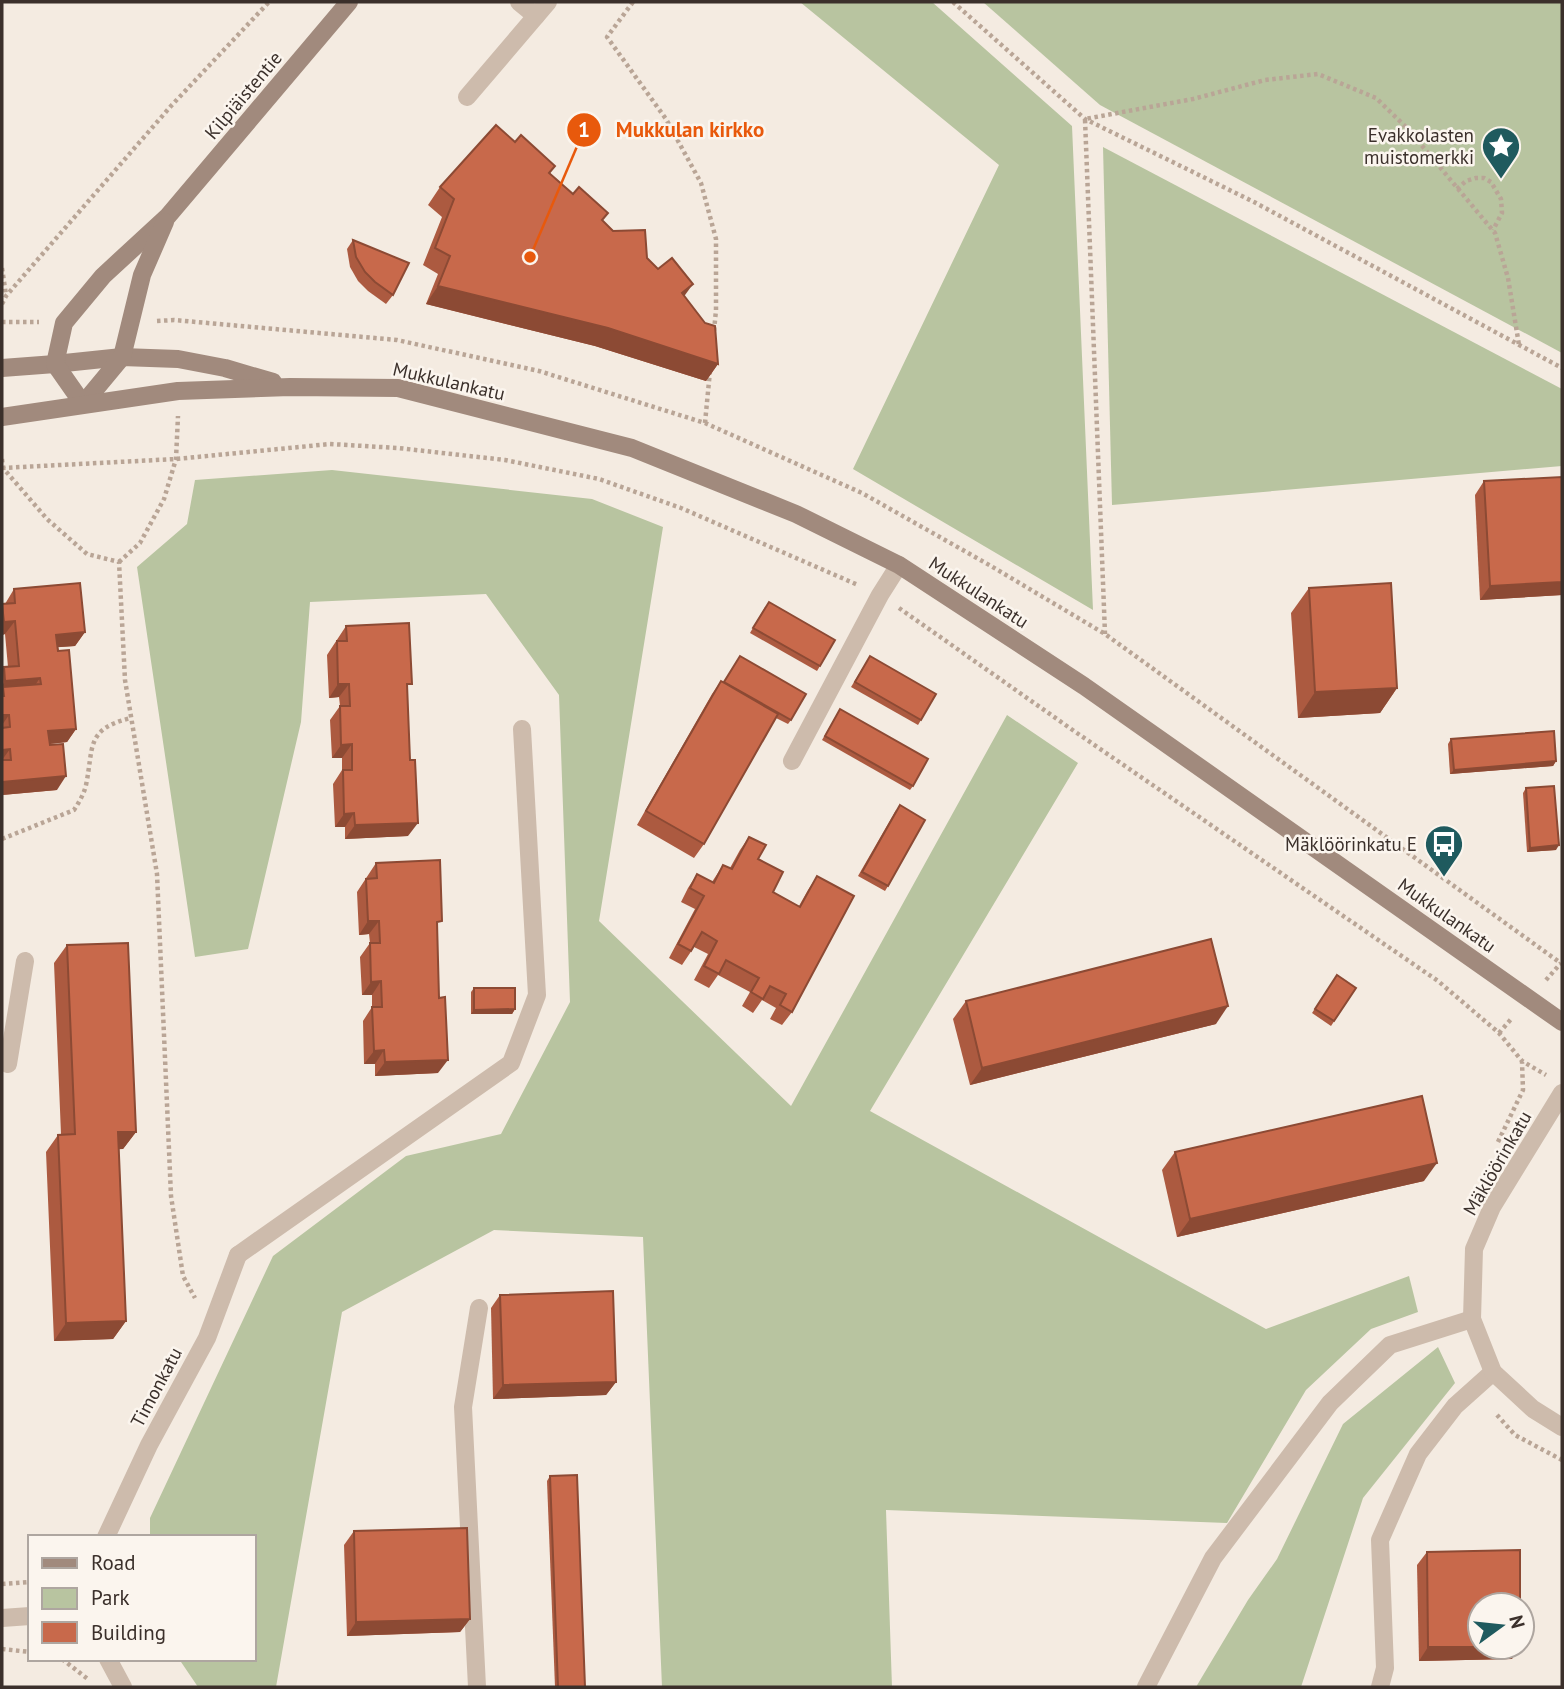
<svg xmlns="http://www.w3.org/2000/svg" width="1564" height="1689" viewBox="0 0 1564 1689" font-family="'PT Sans',sans-serif">
<style>
.green{fill:#b8c4a0}
.lines{fill:none;stroke-linecap:round;stroke-linejoin:round}
.path{stroke:#b9a596;stroke-width:4.5;stroke-dasharray:3.5 3.5;stroke-linecap:butt}
.lane{stroke:#cdbbac;stroke-width:18}
.street{stroke:#cdbbac;stroke-width:18}
.secondary{stroke:#a18a7d;stroke-width:18}
.wall{fill:#ac5a40}
.shaded-wall{fill:#8c4a34}
.building{fill:#c8694b;stroke:#8c4a34;stroke-width:2}
.labels{text-anchor:middle;dominant-baseline:central;stroke-width:5;stroke-linejoin:round;paint-order:stroke}
.street-label{font-size:19px;fill:#3b302b;stroke:#fbf5ee}
.poi-label{font-size:19px;fill:#3b302b;stroke:#fbf5ee;text-anchor:end}
.leader{fill:none;stroke:#e8590c;stroke-width:2.5}
.callout-dot{fill:#e8590c;stroke:#fbf5ee;stroke-width:2.5}
.mark-label{font-size:21px;text-anchor:middle;font-weight:bold;fill:#fff}
.callout-label{font-size:21px;text-anchor:middle;font-weight:bold;fill:#e8590c;stroke:#fbf5ee;stroke-width:5;stroke-linejoin:round;paint-order:stroke}
</style>
<rect width="100%" height="100%" fill="#f4ebe1"/>
<g class="green">
<polygon points="800,2 932,2 1072,126 1093,610 853,469 999,165"/>
<polygon points="983,2 1562,2 1562,353 1100,105"/>
<polygon points="1103,147 1562,389 1562,466 1112,505"/>
<polygon points="332,470 592,499 663,527 599,921 791,1106 1007,715 1078,763 870,1111 1266,1329 1409,1276 1418,1312 1371,1329 1306,1390 1227,1523 886,1510 892,1687 662,1687 643,1237 494,1230 342,1312 276,1687 198,1687 179,1659 254,1659 254,1537 150,1537 150,1518 273,1256 406,1156 501,1134 570,1002 559,695 486,594 310,602 301,722 248,949 195,957 137,567 187,524 195,480"/>
<polygon points="1438,1347 1455,1383 1363,1498 1301,1687 1196,1687 1248,1600 1277,1559 1343,1424"/>
</g>
<g class="lines">
<g class="path">
<polyline points="633,2 607,37 666,119 701,183 716,239 716,310 714,331"/>
<polyline points="953,2 1085,119 1254,202 1562,368"/>
<polyline points="1457,189 1466,181 1476,178 1484,178 1491,182 1501,199 1502,213 1493,230"/>
<polyline points="2,268 6,295"/>
<polyline points="2,304 6,296 171,106 269,2"/>
<polyline points="157,321 174,320 397,340 539,371 705,423 862,493 991,566 1105,634 1562,964"/>
<polyline points="2,322 39,322"/>
<polyline points="705,423 710,371"/>
<polyline points="2,459 3,468 47,519 87,554 119,562 125,680 157,874 171,1196 183,1276 195,1298"/>
<polyline points="2,468 176,459 330,444 398,448 505,460 599,479 681,508 858,585"/>
<polyline points="119,562 140,543 164,499 176,459 178,416"/>
<polyline points="899,608 1074,731 1438,981 1499,1033 1522,1061 1546,1075"/>
<polyline points="1105,634 1085,119 1193,99 1265,80 1318,74 1376,98 1408,129 1495,233 1508,278 1519,345"/>
<path d="M2,839L74,810C79,802 84,794 86,785C94,747 85,729 131,718"/>
<polyline points="1546,980 1561,963"/>
<polyline points="1499,1033 1512,1018"/>
<polyline points="1498,1142 1523,1090 1522,1062"/>
<polyline points="1497,1415 1515,1435 1562,1460"/>
<polyline points="2,1584 30,1582"/>
<polyline points="2,1649 30,1652"/>
<polyline points="62,1659 89,1680"/>
</g>
<g class="lane">
<polyline points="519,2 536,16"/>
<polyline points="467,97 548,2"/>
<polyline points="792,761 880,595 899,565"/>
<polyline points="8,1064 25,961"/>
<polyline points="238,1255 511,1063 537,995 522,729"/>
<polyline points="477,1687 463,1407 479,1308"/>
<polyline points="1146,1687 1213,1558 1330,1403 1390,1345 1472,1319"/>
<polyline points="1380,1687 1385,1668 1380,1540 1418,1454 1455,1406 1493,1372"/>
</g>
<g class="street">
<polyline points="1562,1093 1492,1207 1474,1249 1472,1319 1493,1372 1533,1409 1562,1427"/>
<polyline points="106,1537 149,1445 207,1338 238,1255"/>
<polyline points="2,1618 30,1616"/>
<polyline points="108,1659 123,1687"/>
</g>
<g class="secondary">
<polyline points="2,368 55,364 122,357 178,359 225,368 273,382"/>
<polyline points="83,404 55,364 64,323 103,276 168,216 349,2"/>
<polyline points="83,404 122,357 142,275 165,222"/>
<polyline points="2,417 178,391 290,387 398,388 632,448 796,514 899,565 1084,686 1562,1022"/>
</g>
</g>
<g class="wall">
<polygon points="515,142 555,166 550,173 573,194 608,213 602,221 647,258 684,296 718,364 706,381 595,346 426,304 438,274 423,265 442,217 428,205 440,187"/>
<polygon points="353,240 393,295 386,304 368,291 358,281 350,267 347,249"/>
<polygon points="1562,477 1562,595 1480,600 1475,495 1484,481"/>
<polygon points="1309,588 1397,688 1380,713 1298,718 1291,613"/>
<polygon points="14,589 85,632 75,646 58,647 76,729 67,742 50,744 57,790 2,795 2,670 4,667 8,667 5,634 2,635 2,605 5,604"/>
<polygon points="765,607 820,666 817,671 750,633"/>
<polygon points="346,626 407,692 408,836 345,839 345,827 335,827 333,784 342,770 342,758 332,758 330,720 340,706 339,697 329,698 327,655"/>
<polygon points="867,661 921,720 918,725 851,687"/>
<polygon points="721,681 791,720 788,724 776,718 704,844 694,858 637,825 712,694"/>
<polygon points="840,709 913,786 910,790 822,740"/>
<polygon points="1451,739 1556,761 1553,766 1450,774 1448,744"/>
<polygon points="1526,788 1556,850 1527,852 1523,793"/>
<polygon points="896,810 888,886 885,891 858,876"/>
<polygon points="749,837 773,892 799,906 808,890 817,876 792,1012 782,1025 770,1019 776,1008 762,1000 753,1013 742,1006 750,992 718,975 709,988 694,980 708,954 694,947 682,965 669,958 695,909 681,902 688,888 697,874 712,882 723,865 730,868 740,850"/>
<polygon points="376,863 437,928 438,1073 375,1076 375,1064 364,1064 363,1021 372,1007 372,995 362,995 360,957 370,943 369,934 359,935 357,892"/>
<polygon points="67,945 136,1132 123,1149 119,1149 126,1321 113,1339 54,1341 46,1152 58,1135 61,1134 54,963"/>
<polygon points="1337,975 1356,988 1331,1026 1312,1013"/>
<polygon points="474,988 515,1009 512,1014 471,1014 471,992"/>
<polygon points="966,1001 1216,1024 970,1085 953,1019"/>
<polygon points="1175,1152 1424,1181 1177,1237 1162,1170"/>
<polygon points="500,1295 616,1382 606,1395 493,1399 491,1308"/>
<polygon points="550,1476 585,1687 555,1687 547,1481"/>
<polygon points="354,1531 470,1619 460,1632 347,1636 344,1545"/>
<polygon points="1427,1552 1512,1659 1419,1661 1417,1565"/>
</g>
<g class="shaded-wall">
<polygon points="693,284 680,302 682,293"/>
<polygon points="438,286 608,328 718,364 706,381 595,346 426,304"/>
<polygon points="1562,582 1562,595 1480,600 1490,586"/>
<polygon points="15,621 5,634 2,635 2,624 4,622"/>
<polygon points="85,632 75,646 47,648 56,635"/>
<polygon points="40,678 31,691 3,687 2,689 2,686 5,681"/>
<polygon points="338,684 349,684 339,697 329,698"/>
<polygon points="1397,688 1380,713 1298,718 1315,692"/>
<polygon points="2,715 9,715 2,725"/>
<polygon points="76,729 67,742 39,745 48,731"/>
<polygon points="352,744 342,758 332,758 341,745"/>
<polygon points="10,749 2,760 2,750"/>
<polygon points="1556,761 1553,766 1450,774 1454,770"/>
<polygon points="66,776 57,790 2,795 2,782"/>
<polygon points="354,813 345,827 335,827 344,814"/>
<polygon points="418,823 408,836 345,839 355,825"/>
<polygon points="1559,845 1556,850 1527,852 1530,848"/>
<polygon points="368,921 379,921 369,934 359,935"/>
<polygon points="381,981 372,995 362,995 371,982"/>
<polygon points="1228,1006 1216,1024 970,1085 982,1068"/>
<polygon points="515,1009 512,1014 471,1014 474,1010"/>
<polygon points="384,1050 375,1064 364,1064 374,1051"/>
<polygon points="448,1060 438,1073 375,1076 385,1062"/>
<polygon points="118,1132 136,1132 123,1149 106,1150"/>
<polygon points="1437,1163 1424,1181 1177,1237 1190,1219"/>
<polygon points="126,1321 113,1339 54,1341 66,1323"/>
<polygon points="616,1382 606,1395 493,1399 503,1385"/>
<polygon points="470,1619 460,1632 347,1636 356,1622"/>
<polygon points="1428,1647 1520,1647 1512,1659 1419,1661"/>
</g>
<g class="building">
<polygon points="496,125 515,142 521,135 555,166 549,173 573,194 579,187 608,213 602,220 613,231 645,230 647,258 658,269 672,258 693,284 682,293 705,323 715,326 718,364 608,328 438,286 450,256 435,248 454,199 440,187"/>
<polygon points="353,240 409,263 393,295 375,282 365,272 356,257"/>
<polygon points="1562,477 1562,582 1490,586 1484,481"/>
<polygon points="80,583 85,632 56,635 58,651 69,650 76,729 48,731 50,745 63,744 66,776 2,782 2,760 11,760 10,749 2,750 2,728 10,727 9,715 2,715 2,696 4,696 3,687 41,684 40,678 5,681 4,667 19,666 15,621 4,622 2,604 15,603 14,589"/>
<polygon points="1391,583 1397,688 1315,692 1309,588"/>
<polygon points="769,602 835,640 820,666 753,628"/>
<polygon points="409,623 412,684 407,684 410,760 415,760 418,823 355,825 354,813 344,814 343,770 352,770 352,744 341,745 340,706 350,706 349,684 338,684 337,641 347,641 346,626"/>
<polygon points="740,656 806,694 791,720 724,682"/>
<polygon points="870,656 936,694 921,720 855,682"/>
<polygon points="721,681 778,714 704,844 646,811"/>
<polygon points="840,709 928,759 913,786 825,736"/>
<polygon points="1554,731 1556,761 1454,770 1451,739"/>
<polygon points="1554,786 1559,845 1530,848 1526,788"/>
<polygon points="900,805 925,820 888,886 862,872"/>
<polygon points="749,837 766,845 758,859 783,872 773,892 800,907 817,876 854,896 792,1012 780,1005 786,994 770,986 763,999 751,992 759,978 726,960 719,974 704,966 717,941 702,932 691,951 678,944 704,896 690,888 697,874 714,883 723,865 732,869"/>
<polygon points="440,860 442,921 437,922 439,998 445,997 448,1060 385,1062 384,1050 374,1051 372,1007 382,1007 381,981 371,982 370,943 380,943 379,921 368,921 366,879 377,878 376,863"/>
<polygon points="1211,939 1228,1006 982,1068 966,1001"/>
<polygon points="128,943 136,1132 118,1132 126,1321 66,1323 58,1135 75,1134 67,945"/>
<polygon points="1337,975 1356,988 1334,1021 1315,1009"/>
<polygon points="474,988 515,988 515,1009 474,1010"/>
<polygon points="1422,1096 1437,1163 1190,1219 1175,1152"/>
<polygon points="613,1291 616,1382 503,1385 500,1295"/>
<polygon points="577,1475 585,1687 558,1687 550,1476"/>
<polygon points="467,1528 470,1619 356,1622 354,1531"/>
<polygon points="1520,1550 1520,1605 1480,1605 1480,1647 1428,1647 1427,1552"/>
</g>
<defs>
<g id="sight-pin" transform="scale(2.0125)"><path d="M0 17L-7.5 6A9.5 9.5 0 1 1 7.5 6Z" fill="#1f5a5e" stroke="#fbf5ee"/><path d="M0-6L1.8-2.2L6-1.7L2.9 1.2L3.7 5.4L0 3.3L-3.7 5.4L-2.9 1.2L-6-1.7L-1.8-2.2Z" fill="#fff"/></g>
<g id="bus-pin" transform="scale(2.0125)"><path d="M0 17L-7.5 6A9.5 9.5 0 1 1 7.5 6Z" fill="#1f5a5e" stroke="#fbf5ee"/><path d="M-5-6H5V4H4V6H2V4H-2V6H-4V4H-5ZM-3.5-4V0h7V-4ZM-3.5 1.2v1.5H-2V1.2ZM2 1.2v1.5H3.5V1.2Z" fill="#fff"/></g>
</defs>
<g fill-rule="evenodd">
<use href="#sight-pin" x="1501" y="146"/>
<use href="#bus-pin" x="1444" y="844"/>
</g>
<g class="labels">
<g class="street-label">
<text transform="translate(243 95) rotate(-50)">Kilpiäistentie</text>
<text transform="translate(449 381) rotate(13)">Mukkulankatu</text>
<text transform="translate(979 592) rotate(33)">Mukkulankatu</text>
<text transform="translate(1447 915) rotate(35)">Mukkulankatu</text>
<text transform="translate(1497 1163) rotate(-60)">Mäklöörinkatu</text>
<text transform="translate(156 1387) rotate(-62)">Timonkatu</text>
</g>
<g class="poi-label">
<text x="1474" y="135">Evakkolasten<tspan x="1474" dy="22">muistomerkki</tspan></text>
<text x="1417" y="844">Mäklöörinkatu E</text>
</g>
</g>
<path class="leader" d="M530 257L584 130"/>
<g class="callout-dot">
<circle cx="530" cy="257" r="7"/>
<circle cx="584" cy="130" r="18"/>
</g>
<g class="mark-label">
<text x="584" y="137">1</text>
</g>
<g class="callout-label">
<text x="690" y="137">Mukkulan kirkko</text>
</g>
<rect width="1564" height="1689" fill="none" stroke="#3b302b" stroke-width="7"/>
<rect x="28" y="1535" width="228" height="126" fill="#fbf5ee" stroke="#aea6a0" stroke-width="2"/>
<rect x="42" y="1558" width="35" height="10" fill="#a18a7d" stroke="#aea6a0" stroke-width="2"/>
<text x="91" y="1570" font-size="21" fill="#3b302b">Road</text>
<rect x="42" y="1588" width="35" height="21" fill="#b8c4a0" stroke="#aea6a0" stroke-width="2"/>
<text x="91" y="1605" font-size="21" fill="#3b302b">Park</text>
<rect x="42" y="1622" width="35" height="21" fill="#c8694b" stroke="#aea6a0" stroke-width="2"/>
<text x="91" y="1640" font-size="21" fill="#3b302b">Building</text>
<g transform="translate(1501 1626) rotate(75)"><circle r="33" fill="#fbf5ee" stroke="#aea6a0" stroke-width="2"/>
<path d="M0-5L12 26L0 18L-12 26Z" fill="#1f5a5e"/>
<text y="-10" font-size="19" font-weight="bold" text-anchor="middle" fill="#3b302b">N</text>
</g>
</svg>
